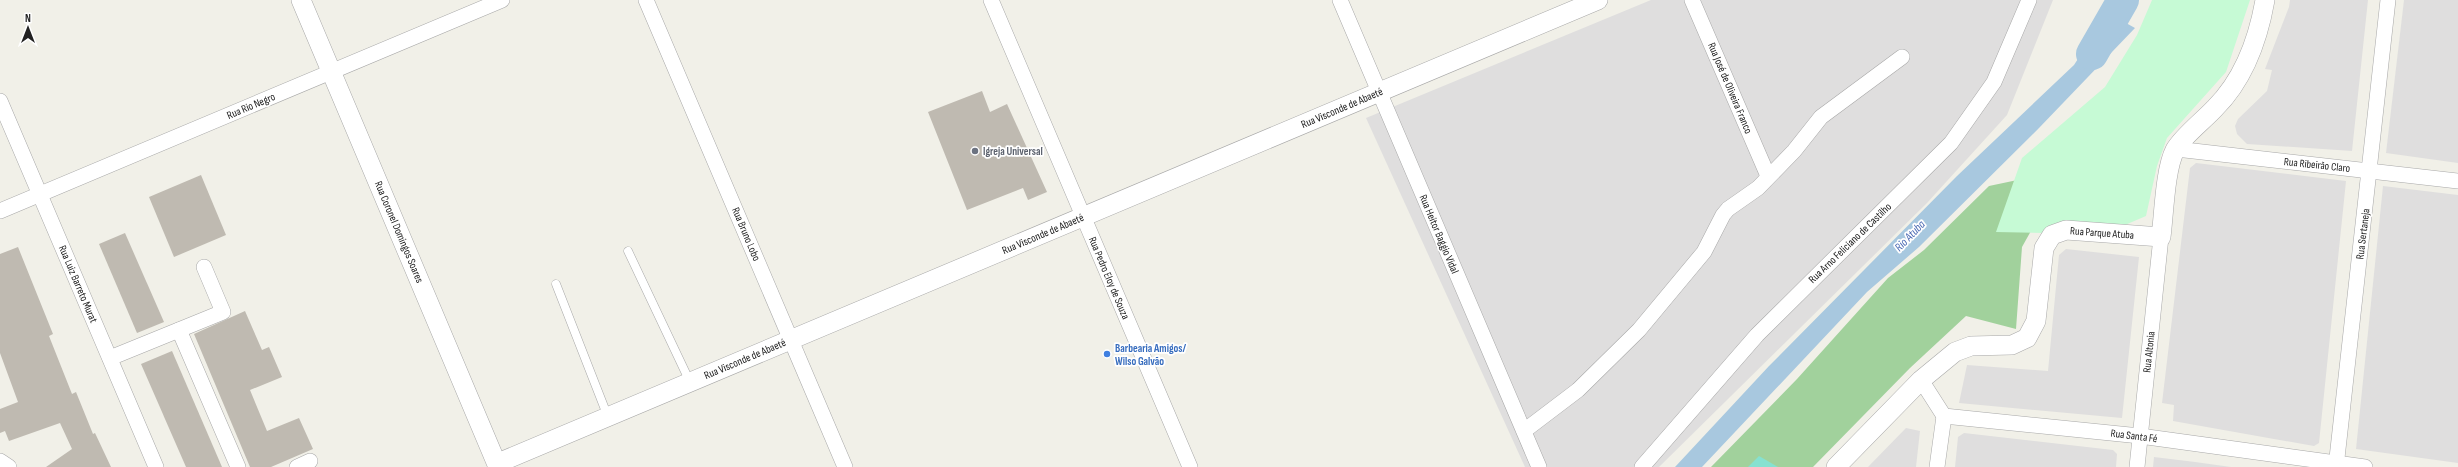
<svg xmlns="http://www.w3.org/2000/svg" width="2458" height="467" viewBox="0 0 2458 467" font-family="'Sofia Sans Condensed',sans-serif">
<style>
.residential{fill:#dfdede}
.forest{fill:#a1d19c}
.park{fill:#c6fad5}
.pitch{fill:#86e1d0}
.water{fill:#a8c8df}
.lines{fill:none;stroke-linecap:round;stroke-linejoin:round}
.river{stroke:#a8c8df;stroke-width:32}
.building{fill:#bfbab1}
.service-casing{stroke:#a8a8a8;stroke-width:9}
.minor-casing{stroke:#a8a8a8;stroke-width:16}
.tertiary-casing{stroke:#a8a8a8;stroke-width:20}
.service{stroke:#fff;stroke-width:8}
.minor{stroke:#fff;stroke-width:15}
.tertiary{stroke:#fff;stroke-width:19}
.worship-dot{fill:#6b7280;stroke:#fff;stroke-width:1.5}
.shop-dot{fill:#3f7fe0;stroke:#fff;stroke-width:1.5}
.labels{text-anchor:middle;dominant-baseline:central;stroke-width:3.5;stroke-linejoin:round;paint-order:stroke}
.street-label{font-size:11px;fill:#212121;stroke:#fff}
.worship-label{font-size:11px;font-weight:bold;fill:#5b616d;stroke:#fff;text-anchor:start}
.shop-label{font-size:11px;font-weight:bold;fill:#366cbe;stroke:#fff;text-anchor:start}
.water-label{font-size:12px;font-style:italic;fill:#4b6ab3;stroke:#fff}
</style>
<rect width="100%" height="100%" fill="#f1f0e8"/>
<g class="residential">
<polygon points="1651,0 2053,0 2007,115 1927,203 1659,467 1525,467 1366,118"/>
<polygon points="2290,0 2368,0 2352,151 2247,144 2237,134 2235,126 2238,119 2267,91 2272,70 2265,69 2289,7"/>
<polygon points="2404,0 2458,0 2458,163 2386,153"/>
<polygon points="2196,163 2346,181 2319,443 2314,446 2173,421 2174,405 2162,403 2190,168"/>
<polygon points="2383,186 2458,195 2458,463 2356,449"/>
<polygon points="2066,249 2139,257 2122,418 1959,403 1967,365 2048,371 2059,255"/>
<polygon points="1906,428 1920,431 1916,467 1868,467"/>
<polygon points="1964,433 2113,450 2117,454 2116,467 1955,467 1958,437"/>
<polygon points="2154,457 2195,462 2231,467 2153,467"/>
</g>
<polygon class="forest" points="2065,170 2022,247 2016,329 1966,316 1910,368 1813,467 1711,467 1797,379 1888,278 1924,250 1989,186"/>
<polygon class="park" points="2152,0 2250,0 2226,72 2167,138 2157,166 2146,216 2125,225 2043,233 1996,232 2022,158 2105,87 2137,35"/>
<polygon class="pitch" points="1759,456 1778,467 1748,467"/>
<polygon class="water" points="2108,13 2135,28 2039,128 1919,247 1867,292 1702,467 1675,467 1769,366 1957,176 2074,65"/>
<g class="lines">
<polyline class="river" points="2092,54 2123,0"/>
</g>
<g class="building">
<polygon points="982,91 990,112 1007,104 1047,192 1028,200 1023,188 967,210 928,112"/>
<polygon points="201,175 226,235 174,257 149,197"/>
<polygon points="125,233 164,322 137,333 99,244"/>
<polygon points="18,247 53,334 49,336 72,394 76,392 93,434 95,433 111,467 46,467 72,449 60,423 9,441 5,431 0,433 0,409 18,402 0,353 0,254"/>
<polygon points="245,311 262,350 269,347 282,377 250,390 267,431 299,418 313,449 271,467 250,467 194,334"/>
<polygon points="172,351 222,467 186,467 141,364"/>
</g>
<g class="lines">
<g class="service-casing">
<g id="service">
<polyline points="628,251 690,382"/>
<polyline points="556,284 608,417"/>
</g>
</g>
<g class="minor-casing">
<g id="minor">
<polyline points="646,0 845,467"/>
<polyline points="991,0 1190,467"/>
<polyline points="1340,0 1539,467"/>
<polyline points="1692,0 1768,176"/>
<polyline points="0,101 156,467"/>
<polyline points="2176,149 2458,181"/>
<polyline points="0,211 502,0"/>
<polyline points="179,330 238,467"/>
<polyline points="110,358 223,312 204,267"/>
<polyline points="1921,380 1944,416"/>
<polyline points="1944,416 2140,436 2365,467"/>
<polyline points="1524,431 1578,390 1639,330 1704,252 1723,215 1728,209 1758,188 1794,151 1821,117 1902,57"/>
<polyline points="0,461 9,467"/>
<polyline points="297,467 310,461"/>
<polyline points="1642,467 1757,335 1951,143 1994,82 2029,0"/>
<polyline points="1937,467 1944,416"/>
<polyline points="2137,467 2161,237"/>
<polyline points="2336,467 2388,0"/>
</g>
</g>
<g class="tertiary-casing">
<g id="tertiary">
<polyline points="301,0 498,467"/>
<polyline points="498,463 1598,0"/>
<path d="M1836,467L1921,380L1955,352L1971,346L2012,345L2027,338L2036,321L2044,248L2052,235L2066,230L2161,237C2164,214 2165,169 2175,150C2182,137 2204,120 2215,108C2244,79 2258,40 2265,0"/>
</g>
</g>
<use href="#service" class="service"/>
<use href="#minor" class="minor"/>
<use href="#tertiary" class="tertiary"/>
</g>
<circle class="worship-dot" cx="975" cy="151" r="4"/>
<circle class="shop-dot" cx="1107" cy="354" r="4"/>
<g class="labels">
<g class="street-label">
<text transform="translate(1730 88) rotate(67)">Rua José de Oliveira Franco</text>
<text transform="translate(251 106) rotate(-23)">Rua Rio Negro</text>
<text transform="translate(1342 108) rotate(-23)">Rua Visconde de Abaeté</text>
<text transform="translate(2317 165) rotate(6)">Rua Ribeirão Claro</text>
<text transform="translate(399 232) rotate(67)">Rua Coronel Domingos Soares</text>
<text transform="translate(2102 233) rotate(4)">Rua Parque Atuba</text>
<text transform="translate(746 234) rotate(67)">Rua Bruno Lobo</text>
<text transform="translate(1043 234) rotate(-23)">Rua Visconde de Abaeté</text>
<text transform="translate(1439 234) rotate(67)">Rua Heitor Baggio Vidal</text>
<text transform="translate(2363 234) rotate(-83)">Rua Sertaneja</text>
<text transform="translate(1850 243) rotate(-44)">Rua Arno Feliciano de Castilho</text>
<text transform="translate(1109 278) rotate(67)">Rua Pedro Eloy de Souza</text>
<text transform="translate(78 284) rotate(67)">Rua Luiz Barreto Murat</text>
<text transform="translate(2149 352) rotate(-84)">Rua Altonia</text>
<text transform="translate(745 359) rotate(-23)">Rua Visconde de Abaeté</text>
<text transform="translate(2134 436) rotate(7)">Rua Santa Fé</text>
</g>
<g class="worship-label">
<text x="983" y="151">Igreja Universal</text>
</g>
<g class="shop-label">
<text x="1115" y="348">Barbearia Amigos/<tspan x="1115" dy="13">Wilso Galvão</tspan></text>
</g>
<g class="water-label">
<text transform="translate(1910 236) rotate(-46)">Rio Atuba</text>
</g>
</g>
<g transform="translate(28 28)" stroke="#ffffff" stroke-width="3" paint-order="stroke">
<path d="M0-3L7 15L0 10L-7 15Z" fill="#212121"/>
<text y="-6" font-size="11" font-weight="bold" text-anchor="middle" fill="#212121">N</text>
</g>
</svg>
